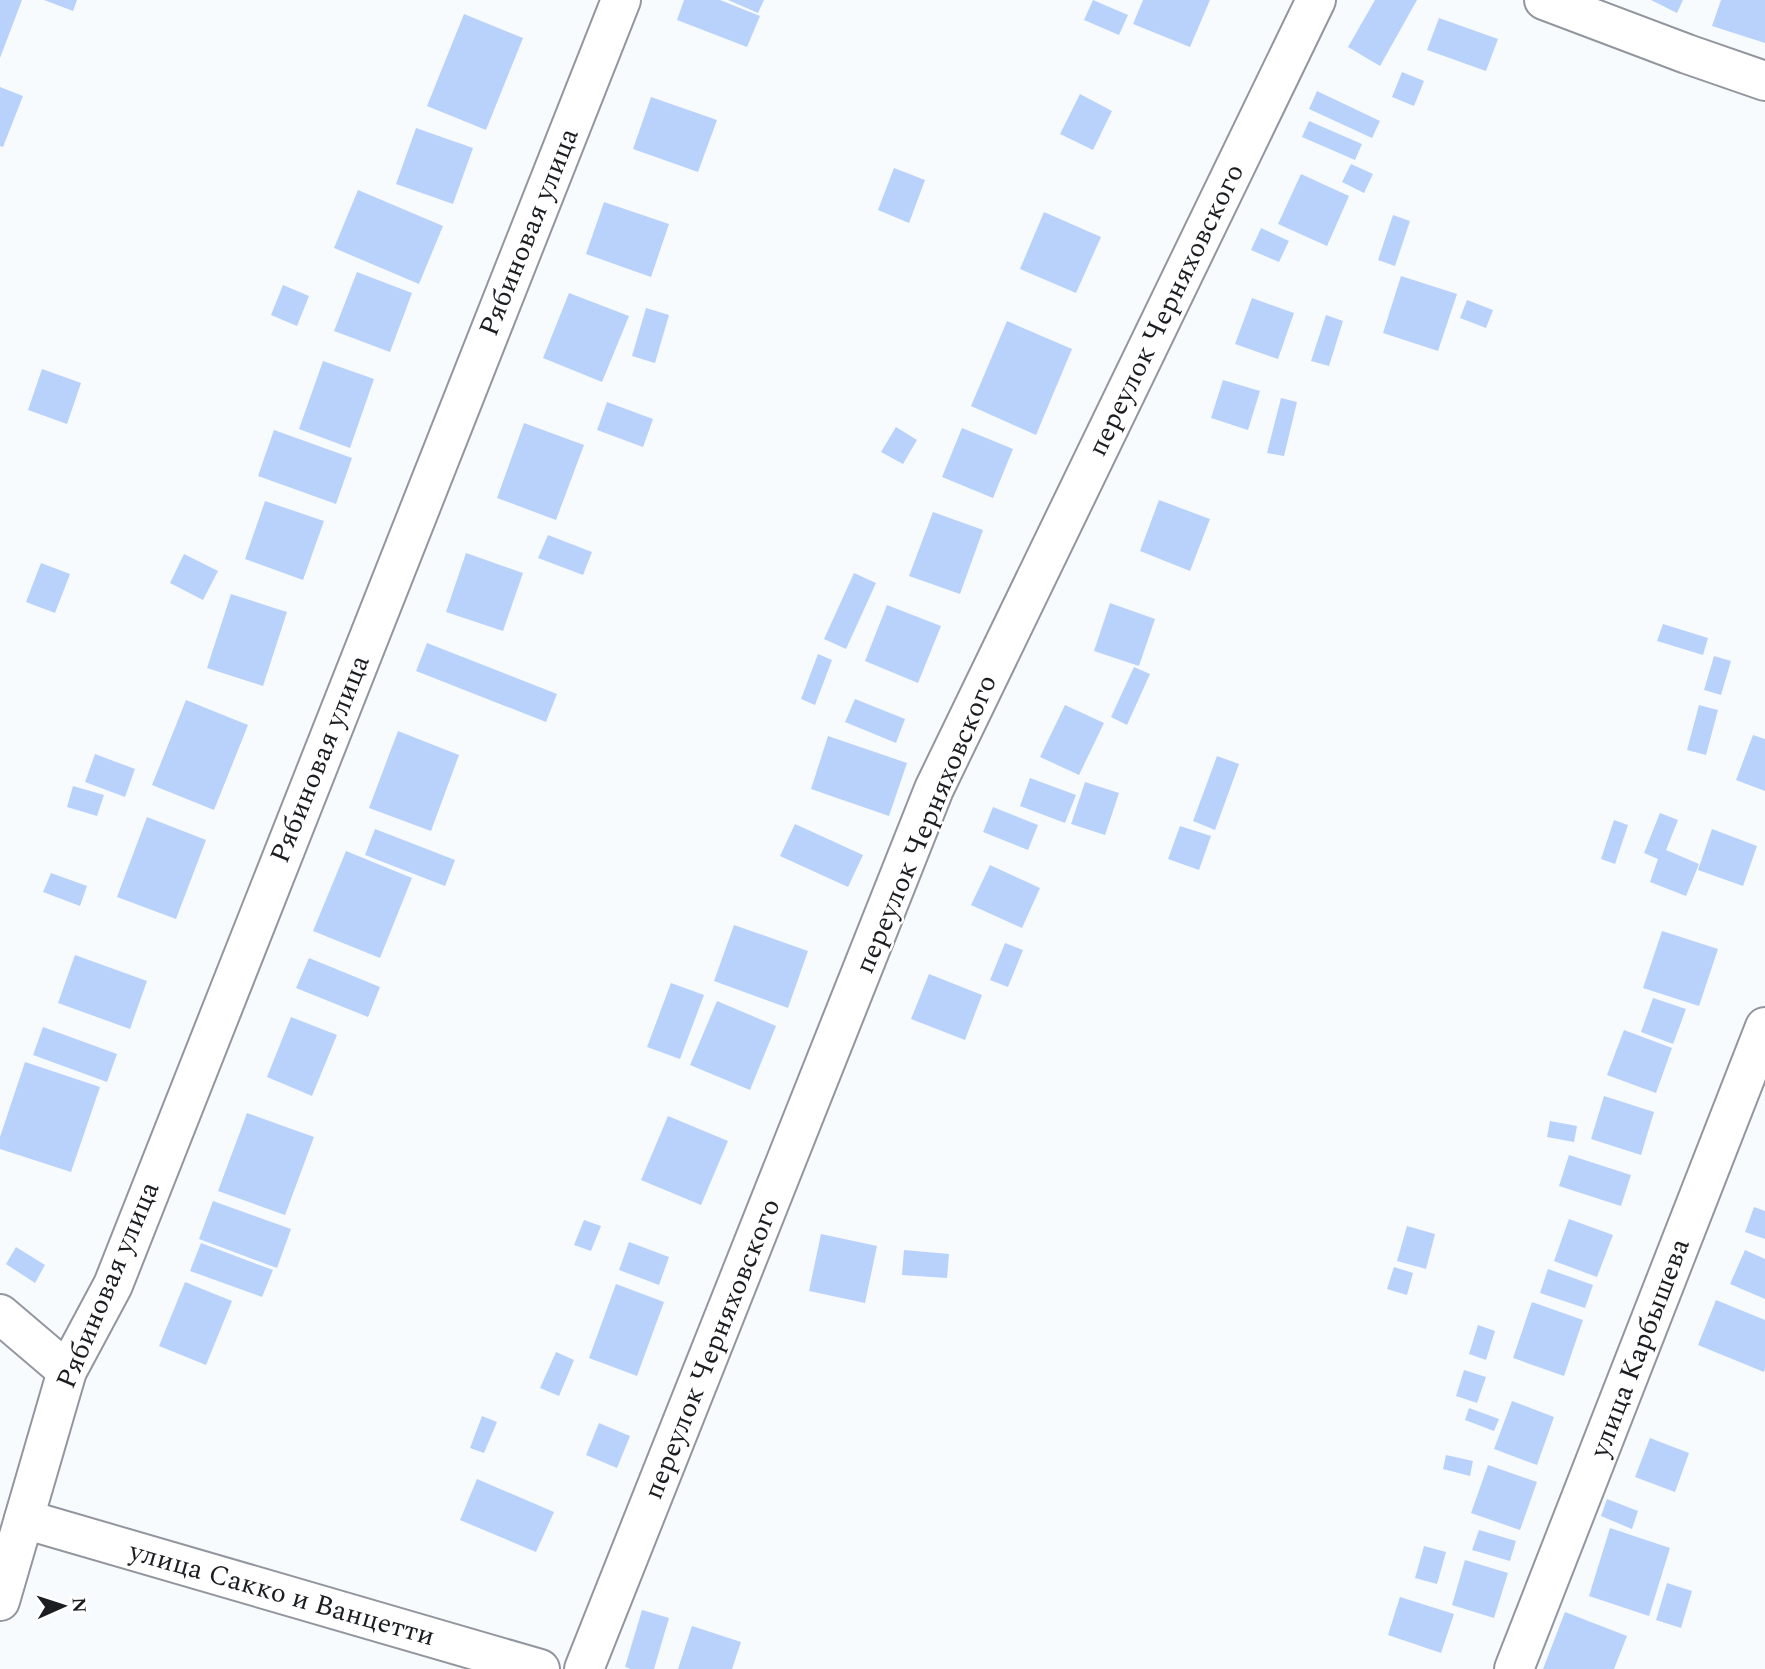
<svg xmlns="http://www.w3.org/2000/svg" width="1765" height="1669" viewBox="0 0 1765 1669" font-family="Spectral,serif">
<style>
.building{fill:#b9d2fc}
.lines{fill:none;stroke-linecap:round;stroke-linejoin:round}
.minor-casing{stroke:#91969f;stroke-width:42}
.minor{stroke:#fff;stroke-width:38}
.labels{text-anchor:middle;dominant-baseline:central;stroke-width:5;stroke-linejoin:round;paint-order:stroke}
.street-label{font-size:28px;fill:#1b1d20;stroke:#fff}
</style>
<rect width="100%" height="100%" fill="#f8fbfe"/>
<g class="building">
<polygon points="0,0 22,0 0,58"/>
<polygon points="44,0 77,0 73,11"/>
<polygon points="684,0 720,0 760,16 747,47 677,20"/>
<polygon points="728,0 764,0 758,13"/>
<polygon points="1093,0 1128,15 1119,35 1084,20"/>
<polygon points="1143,0 1210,0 1190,47 1133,24"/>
<polygon points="1375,0 1417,0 1380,66 1348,47"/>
<polygon points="1651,0 1683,0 1677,13"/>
<polygon points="1721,0 1765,0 1765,43 1712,26"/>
<polygon points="464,14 523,38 486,130 427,106"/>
<polygon points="1439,18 1498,39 1486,71 1427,50"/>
<polygon points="1402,72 1424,81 1414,106 1392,97"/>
<polygon points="0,87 23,96 3,147 0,146"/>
<polygon points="1317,91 1380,121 1372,138 1309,109"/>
<polygon points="1080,94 1112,111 1093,150 1060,134"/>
<polygon points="651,97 717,120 698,172 633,149"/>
<polygon points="1309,121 1362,144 1355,160 1302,137"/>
<polygon points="416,128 473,148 453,204 396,184"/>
<polygon points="1351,164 1373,174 1364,193 1342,182"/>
<polygon points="894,168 925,180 909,223 878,210"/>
<polygon points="1301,174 1349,196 1327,246 1278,224"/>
<polygon points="358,190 443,226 419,284 334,248"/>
<polygon points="604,202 669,224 651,277 586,254"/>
<polygon points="1044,212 1101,237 1076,293 1020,269"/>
<polygon points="1393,215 1410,221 1395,266 1378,260"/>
<polygon points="1261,228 1289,241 1279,262 1251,250"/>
<polygon points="357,272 412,293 390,352 334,331"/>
<polygon points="1401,276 1457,294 1438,351 1383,333"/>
<polygon points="283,285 309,296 297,326 271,315"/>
<polygon points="569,293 629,316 602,382 543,358"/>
<polygon points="1252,298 1294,313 1278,359 1235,344"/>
<polygon points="1467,300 1493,310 1486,328 1460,318"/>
<polygon points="646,308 669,315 655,363 632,356"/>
<polygon points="1326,315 1343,321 1329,366 1311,361"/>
<polygon points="1007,321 1072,349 1036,435 971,406"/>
<polygon points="323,361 374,379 350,448 299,429"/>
<polygon points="42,369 81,383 67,424 28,410"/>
<polygon points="1223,380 1260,391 1248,430 1211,418"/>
<polygon points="1281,398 1297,402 1284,456 1267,453"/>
<polygon points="607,402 653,419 643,447 597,430"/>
<polygon points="524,423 584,445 556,520 497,498"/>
<polygon points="896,427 917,440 903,464 881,452"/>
<polygon points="962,428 1013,449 993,498 942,477"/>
<polygon points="274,430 352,458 336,504 258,476"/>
<polygon points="1159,500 1210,519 1190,571 1140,551"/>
<polygon points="265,501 324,521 303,580 245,559"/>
<polygon points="933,512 983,530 960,594 909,576"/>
<polygon points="548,535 592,552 583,575 538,558"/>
<polygon points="466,553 523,573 503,631 446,612"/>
<polygon points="184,554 218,571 203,600 170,583"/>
<polygon points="41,563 70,574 55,613 26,602"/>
<polygon points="854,573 876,583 846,649 824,639"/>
<polygon points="231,594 287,612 263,686 207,668"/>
<polygon points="1110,603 1155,619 1139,666 1094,651"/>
<polygon points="887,605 941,626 918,683 865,661"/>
<polygon points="1663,624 1708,638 1703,655 1657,641"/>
<polygon points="427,643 557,694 546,722 416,671"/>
<polygon points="818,654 832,660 815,705 801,699"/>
<polygon points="1714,656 1731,661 1721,695 1704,690"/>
<polygon points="1134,667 1150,674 1127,725 1111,717"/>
<polygon points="855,699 905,719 896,743 845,722"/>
<polygon points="186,700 248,725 214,810 152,785"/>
<polygon points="1065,705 1104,723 1079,775 1040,757"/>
<polygon points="1699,705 1718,710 1706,755 1687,750"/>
<polygon points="398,731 459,755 431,831 369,808"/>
<polygon points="1753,735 1765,739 1765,791 1736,780"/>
<polygon points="828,736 907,763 889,816 811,789"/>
<polygon points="95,754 135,769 125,797 85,782"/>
<polygon points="1217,756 1239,764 1215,830 1193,821"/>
<polygon points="1030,778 1076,795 1065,823 1020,806"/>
<polygon points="1085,782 1119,793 1105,835 1071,824"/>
<polygon points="73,786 104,795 97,816 67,807"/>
<polygon points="993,807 1038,825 1028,850 983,832"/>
<polygon points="1660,813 1678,820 1666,850 1699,864 1686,896 1650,882 1658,859 1644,853"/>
<polygon points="147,817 206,840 176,919 117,897"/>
<polygon points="1614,820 1628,825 1615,864 1601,859"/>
<polygon points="795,824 863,855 848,887 780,856"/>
<polygon points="1180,826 1211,836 1199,870 1168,859"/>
<polygon points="375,829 455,860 445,886 365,855"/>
<polygon points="1712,829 1757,846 1743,886 1698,870"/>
<polygon points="346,851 412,878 380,958 313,931"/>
<polygon points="990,865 1040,888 1022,928 971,905"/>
<polygon points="51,873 87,886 80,906 43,892"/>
<polygon points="734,925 808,951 788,1008 714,981"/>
<polygon points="1662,931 1718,949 1699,1006 1643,988"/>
<polygon points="1005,943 1023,950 1008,987 990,980"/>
<polygon points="75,955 147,981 130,1029 58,1003"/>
<polygon points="309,958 380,987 368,1017 296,988"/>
<polygon points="929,974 982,995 965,1040 911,1019"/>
<polygon points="671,983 704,995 680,1059 647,1047"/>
<polygon points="1653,998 1686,1009 1673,1044 1641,1032"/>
<polygon points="717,1001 776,1026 750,1090 690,1065"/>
<polygon points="291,1017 337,1035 312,1096 267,1077"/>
<polygon points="43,1027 117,1054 107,1082 33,1055"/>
<polygon points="1624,1030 1672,1048 1656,1093 1607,1075"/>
<polygon points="25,1062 100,1087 71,1172 0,1149 0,1137"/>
<polygon points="1604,1096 1654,1112 1641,1155 1591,1139"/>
<polygon points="247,1113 314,1137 285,1215 218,1191"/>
<polygon points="668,1116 728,1141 701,1205 641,1180"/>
<polygon points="1550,1121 1577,1126 1574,1142 1547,1137"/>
<polygon points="1569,1155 1631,1175 1621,1206 1559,1186"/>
<polygon points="213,1201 291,1229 277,1268 199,1239"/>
<polygon points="1754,1207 1765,1211 1765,1239 1745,1232"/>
<polygon points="1569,1219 1613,1235 1597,1277 1554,1261"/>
<polygon points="584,1220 601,1226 591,1251 574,1245"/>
<polygon points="1407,1226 1435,1234 1426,1269 1397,1261"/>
<polygon points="821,1234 877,1246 865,1303 809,1291"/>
<polygon points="629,1242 669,1257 659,1285 619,1270"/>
<polygon points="201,1243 273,1270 262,1297 190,1271"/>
<polygon points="16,1247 45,1265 35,1283 6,1264"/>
<polygon points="904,1250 949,1254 947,1278 902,1275"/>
<polygon points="1745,1250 1765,1259 1765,1299 1730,1284"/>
<polygon points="1394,1267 1413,1273 1407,1295 1387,1289"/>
<polygon points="1548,1269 1593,1285 1585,1308 1540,1293"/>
<polygon points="185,1282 232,1301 206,1365 159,1346"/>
<polygon points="616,1284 664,1302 637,1376 589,1358"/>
<polygon points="1716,1300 1765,1320 1765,1368 1764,1372 1698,1345"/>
<polygon points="1532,1302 1583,1320 1564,1376 1513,1358"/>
<polygon points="1478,1325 1495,1331 1486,1360 1469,1354"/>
<polygon points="556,1352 574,1360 559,1396 540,1388"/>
<polygon points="1464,1370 1486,1377 1477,1403 1456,1396"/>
<polygon points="1512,1401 1554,1417 1537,1465 1494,1449"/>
<polygon points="1469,1408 1499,1419 1494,1431 1465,1420"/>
<polygon points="482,1416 497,1422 484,1453 470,1448"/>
<polygon points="599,1423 630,1436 617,1468 586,1455"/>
<polygon points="1650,1438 1689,1453 1675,1492 1635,1477"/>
<polygon points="1446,1455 1473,1461 1470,1476 1443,1469"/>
<polygon points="1488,1465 1537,1482 1520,1530 1471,1513"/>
<polygon points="477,1479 554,1512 536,1552 460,1520"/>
<polygon points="1607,1499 1638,1511 1632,1529 1601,1516"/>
<polygon points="1610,1528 1670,1548 1649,1616 1589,1596"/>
<polygon points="1479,1530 1516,1541 1510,1561 1472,1550"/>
<polygon points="1424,1546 1446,1552 1437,1584 1415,1578"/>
<polygon points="1465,1560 1508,1573 1494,1618 1452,1605"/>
<polygon points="1667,1583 1692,1591 1681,1628 1656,1620"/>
<polygon points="1400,1597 1454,1614 1441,1653 1388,1635"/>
<polygon points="642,1610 669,1618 654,1669 631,1669 625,1667"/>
<polygon points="1565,1612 1627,1636 1614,1669 1543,1669"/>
<polygon points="692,1626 741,1642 732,1669 678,1669"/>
</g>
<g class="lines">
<g class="minor-casing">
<g id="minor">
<polyline points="1544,0 1687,54 1765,81"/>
<polyline points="0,1314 67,1371"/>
<polyline points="24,1519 540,1669"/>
<polyline points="0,1601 67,1371 113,1285 621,0"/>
<polyline points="584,1669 934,789 1316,0"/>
<polyline points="1514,1669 1765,1027"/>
</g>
</g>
<use href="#minor" class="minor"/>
</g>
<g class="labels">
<g class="street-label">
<text transform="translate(529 232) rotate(-68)">Рябиновая улица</text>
<text transform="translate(1166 310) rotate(-64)">переулок Черняховского</text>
<text transform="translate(320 759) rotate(-68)">Рябиновая улица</text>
<text transform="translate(926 824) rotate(-67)">переулок Черняховского</text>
<text transform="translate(108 1285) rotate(-67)">Рябиновая улица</text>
<text transform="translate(1640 1348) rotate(-69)">улица Карбышева</text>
<text transform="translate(712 1349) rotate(-68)">переулок Черняховского</text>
<text transform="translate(282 1594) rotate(16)">улица Сакко и Ванцетти</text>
</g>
</g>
<g transform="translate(63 1606) rotate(87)" stroke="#ffffff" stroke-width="5" paint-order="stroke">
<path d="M0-5L12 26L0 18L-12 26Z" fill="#1b1d20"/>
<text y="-10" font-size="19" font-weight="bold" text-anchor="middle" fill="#1b1d20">N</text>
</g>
</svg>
